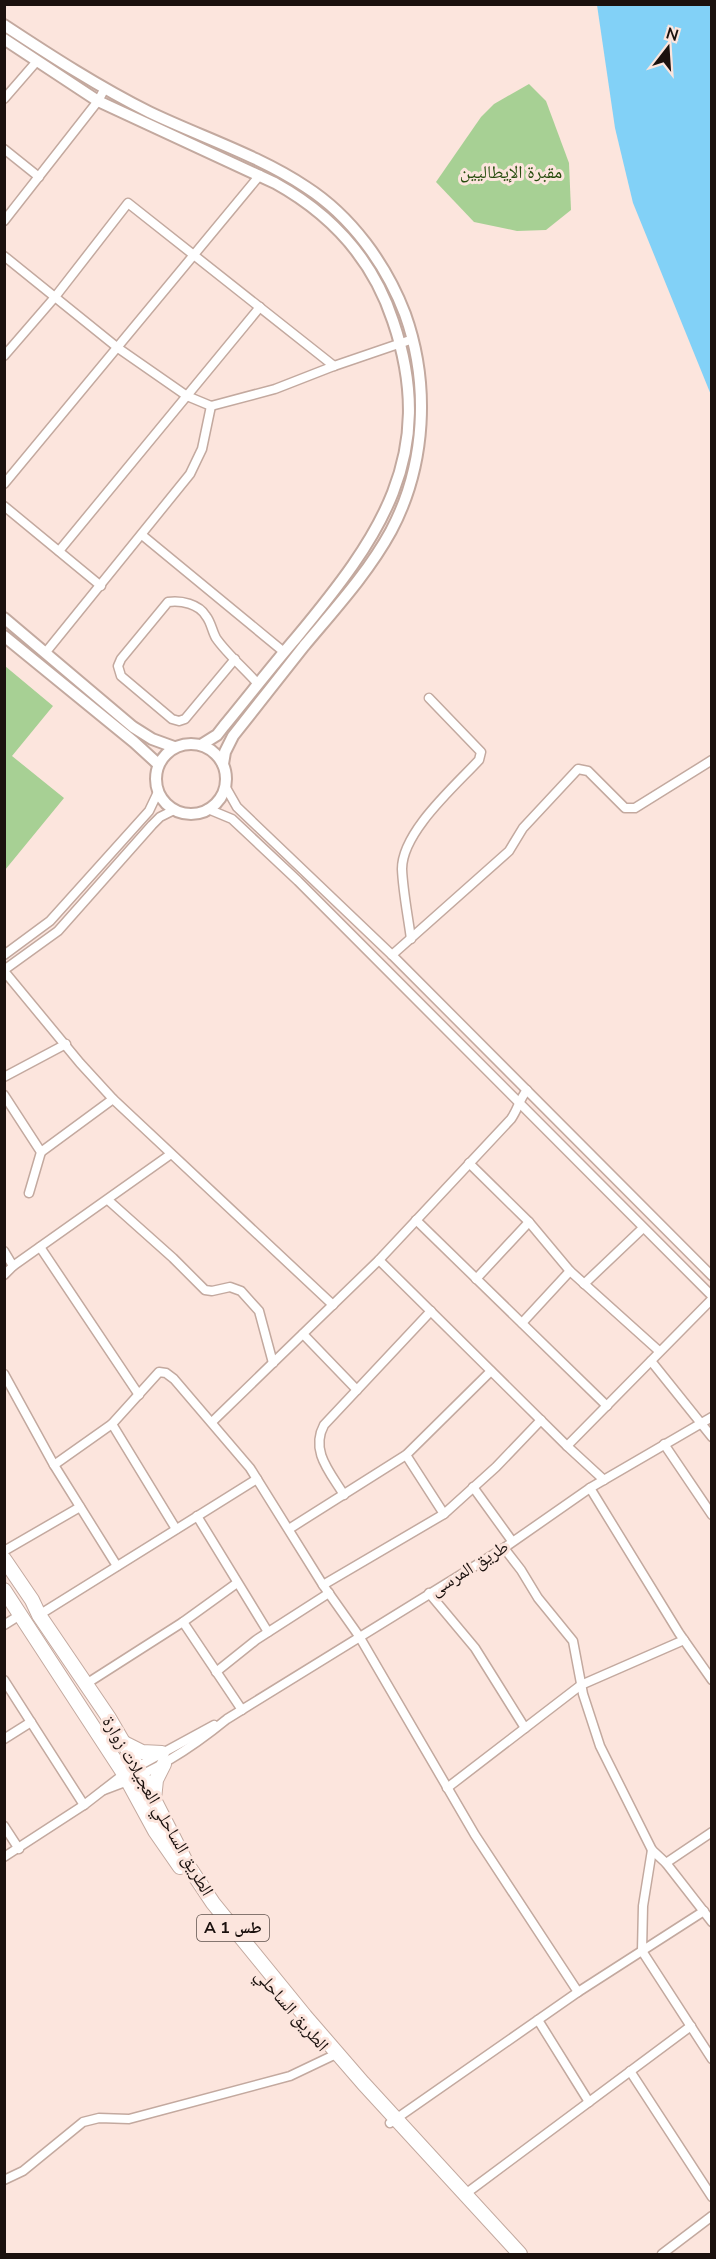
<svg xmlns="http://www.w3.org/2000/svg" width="716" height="2259" viewBox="0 0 716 2259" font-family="'Nunito Sans','Noto Naskh Arabic',sans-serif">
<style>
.green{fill:#a7d094}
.water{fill:#82d1f7}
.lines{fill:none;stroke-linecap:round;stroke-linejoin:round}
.minor-casing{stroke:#c3a99f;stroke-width:11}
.tertiary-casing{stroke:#c3a99f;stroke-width:14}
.trunk-casing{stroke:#c3a99f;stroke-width:16}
.minor{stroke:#fff;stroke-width:8}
.tertiary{stroke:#fff;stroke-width:10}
.trunk{stroke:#fff;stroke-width:14}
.labels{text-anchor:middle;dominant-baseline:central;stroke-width:6;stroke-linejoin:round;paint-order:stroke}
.shield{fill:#fce5dd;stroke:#5e514c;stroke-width:1.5}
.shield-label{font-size:16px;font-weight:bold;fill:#1b110e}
.park-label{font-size:18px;fill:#264c0d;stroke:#fce5dd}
.street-label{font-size:18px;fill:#1b110e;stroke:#fce5dd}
</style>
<rect width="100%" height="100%" fill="#fce5dd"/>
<g class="green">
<polygon points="529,84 546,101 569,163 571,210 546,230 517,231 474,222 436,182 481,117 494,104"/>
<polygon points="5,666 53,706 12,756 64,798 5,870"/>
</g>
<polygon class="water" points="597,5 711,5 711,395 633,203 615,128"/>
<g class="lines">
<g class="minor-casing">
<g id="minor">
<polyline points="4,99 37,61"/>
<polyline points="4,149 39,177"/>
<polyline points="4,221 98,101 105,88"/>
<polyline points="4,256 118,348 187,396 211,406 275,389 334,366 413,339"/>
<polyline points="4,356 55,297 128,203 334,366"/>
<polyline points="4,484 260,175"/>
<polyline points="4,506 101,586"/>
<polyline points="142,535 284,652"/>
<polyline points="59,551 260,307"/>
<polyline points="46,652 190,474 202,449 211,406"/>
<path d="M235,659L185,719L179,721L172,719L121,676L118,666L121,659L168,602C181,600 199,604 206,616C211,622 212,631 216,638C227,654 245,669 258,684"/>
<polyline points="225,786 237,807 392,955 712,1276"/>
<polyline points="208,809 232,819 298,881 712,1296"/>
<path d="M411,939C408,916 403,892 402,869C402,832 455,786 479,760L481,752L429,698"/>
<polyline points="4,955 50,921 149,811 158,792"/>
<polyline points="392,955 509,851 523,828 578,769 588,771 625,808 635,808 712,760"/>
<polyline points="4,970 58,931 152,825 160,817 174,810"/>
<polyline points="4,971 80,1063 113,1099 333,1305"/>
<polyline points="4,1077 66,1044"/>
<polyline points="4,1095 41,1152 29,1193"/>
<polyline points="41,1152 113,1099"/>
<polyline points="469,1163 529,1222 570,1271 659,1351"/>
<polyline points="108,1200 173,1258 205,1290 212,1291 230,1287 241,1291 259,1311 273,1363"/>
<polyline points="416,1220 607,1406"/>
<polyline points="40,1247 139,1395"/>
<polyline points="4,1251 13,1266"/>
<polyline points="379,1260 567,1446 604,1480"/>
<polyline points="4,1275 13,1266 171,1154"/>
<polyline points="476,1279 529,1222"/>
<polyline points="584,1284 643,1228"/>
<polyline points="522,1323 570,1271"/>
<polyline points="303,1334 357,1390"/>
<polyline points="651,1361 712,1437"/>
<polyline points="4,1374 54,1465 117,1566"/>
<path d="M212,1422L379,1260L511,1119C518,1109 519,1100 527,1090"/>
<polyline points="112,1424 176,1529"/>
<polyline points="664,1444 712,1515"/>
<polyline points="567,1446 712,1299"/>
<polyline points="406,1455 444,1514"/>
<polyline points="54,1465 112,1424 159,1372 166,1373 174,1379 250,1468 323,1585 359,1636 475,1835 578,1992 390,2123"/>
<polyline points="473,1487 512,1541"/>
<polyline points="590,1488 679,1633 712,1680"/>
<path d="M344,1495C330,1472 310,1451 324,1425L431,1311"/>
<polyline points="197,1516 268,1632"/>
<polyline points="289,1529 406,1455 491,1371"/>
<polyline points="504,1548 521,1570 538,1598 573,1641 583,1694 600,1746 652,1850 666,1863 712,1922"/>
<polyline points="4,1551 80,1507"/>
<polyline points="323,1585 444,1514 496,1467 541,1420"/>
<polyline points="429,1593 475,1648 525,1728"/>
<polyline points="39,1615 257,1479"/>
<polyline points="183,1622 242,1710"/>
<polyline points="4,1625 20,1615"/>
<polyline points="216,1672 256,1640 329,1593"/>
<polyline points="4,1680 84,1805"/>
<polyline points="86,1684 183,1622 237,1583"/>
<polyline points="4,1739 31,1722"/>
<polyline points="447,1788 581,1685 684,1640"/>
<path d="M104,1790C151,1774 189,1750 227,1719L504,1548L590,1488L712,1417"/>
<polyline points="4,1826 19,1849"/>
<polyline points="652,1850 643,1906 642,1951 712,2059"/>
<polyline points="4,1857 84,1805 124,1774 214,1725"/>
<polyline points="666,1863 712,1832"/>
<polyline points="578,1992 704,1911"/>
<polyline points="538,2020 589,2102"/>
<polyline points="630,2071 712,2197"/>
<polyline points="4,2180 23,2171 83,2122 99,2118 129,2119 290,2076 332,2056"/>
<polyline points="464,2195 691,2026"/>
<polyline points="662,2254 712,2216"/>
</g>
</g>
<g class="tertiary-casing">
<g id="tertiary">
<path d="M4,25C51,56 99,87 149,112C201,137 258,155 306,187C351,216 386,264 405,314C430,384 426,465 391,531C368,573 334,610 304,646C280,676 257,706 233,736L225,752L223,764"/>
<path d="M4,39L98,101L275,183C331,214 373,260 393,321C439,456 379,538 296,638C271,667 248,697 224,726L217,735L201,745"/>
<polyline points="4,618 133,727 152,739 174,747"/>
<polyline points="4,636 134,742 158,764"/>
<circle cx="191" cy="779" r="35"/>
</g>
</g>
<g class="trunk-casing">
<g id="trunk">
<polyline points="4,1559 32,1600 39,1615 109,1718 137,1766 187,1864 213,1903 305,2016 363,2083 520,2254"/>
<polyline points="4,1590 124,1774 155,1831 180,1867"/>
<polyline points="124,1743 142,1752 162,1753"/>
<polyline points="154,1799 156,1780 164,1764"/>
</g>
</g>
<use href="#minor" class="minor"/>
<use href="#tertiary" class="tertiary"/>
<use href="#trunk" class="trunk"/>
</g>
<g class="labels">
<rect class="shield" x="197" y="1915" width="72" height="26" rx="4.5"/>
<g class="shield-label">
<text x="233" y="1928">A 1 طس</text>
</g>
<g class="park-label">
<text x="511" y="172">مقبرة الإيطاليين</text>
</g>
<g class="street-label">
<text transform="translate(469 1568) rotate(-32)">طريق المرسى</text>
<text transform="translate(158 1806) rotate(60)">الطريق الساحلي العجيلات زوارة</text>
<text transform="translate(292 2010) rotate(49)">الطريق الساحلي</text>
</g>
</g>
<rect width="716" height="2259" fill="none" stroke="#1b110e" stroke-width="12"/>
<g transform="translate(668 48) rotate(17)" stroke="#fce5dd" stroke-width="4.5" paint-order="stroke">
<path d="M0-4.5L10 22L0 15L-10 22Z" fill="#1b110e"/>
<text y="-9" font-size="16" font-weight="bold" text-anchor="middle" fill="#1b110e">N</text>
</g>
</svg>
